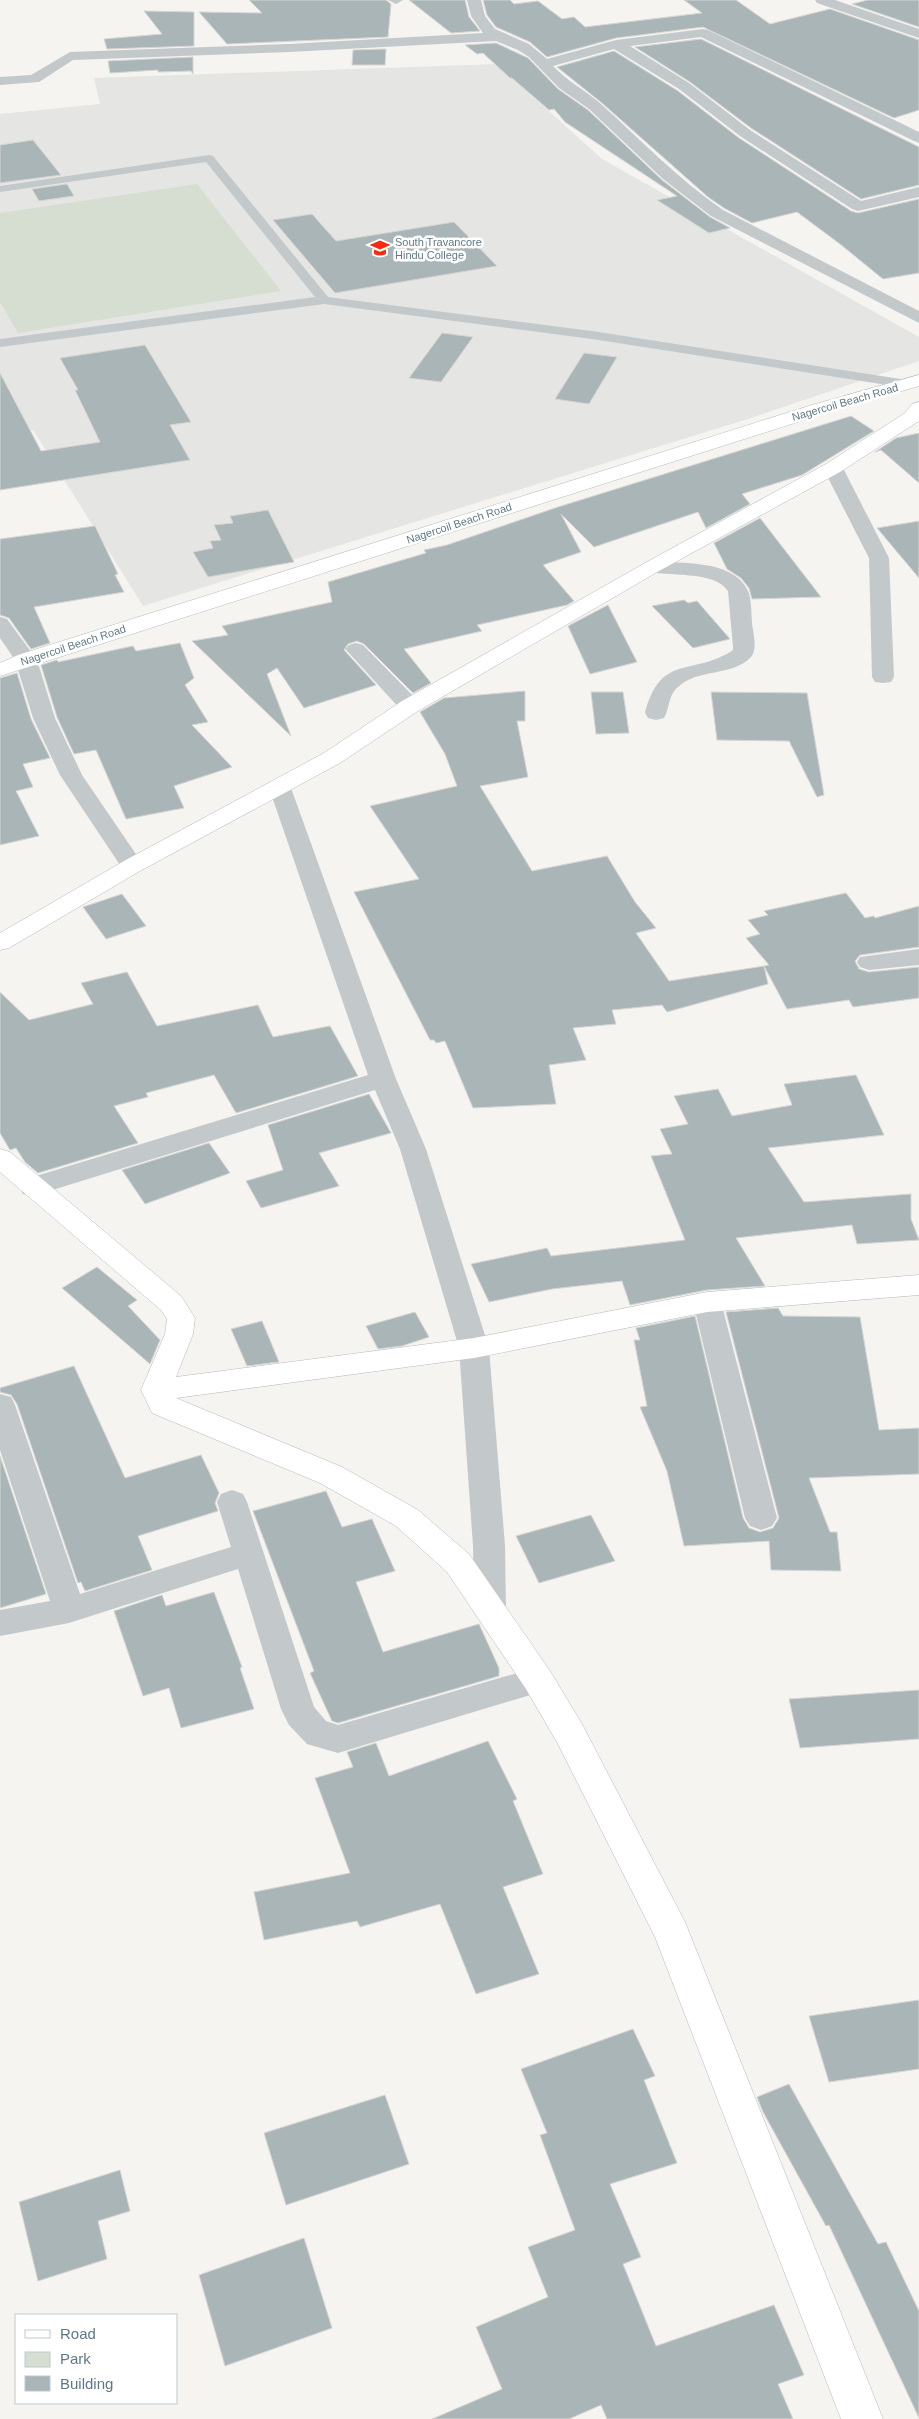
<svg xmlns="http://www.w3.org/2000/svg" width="919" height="2419" viewBox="0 0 919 2419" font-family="Helvetica,sans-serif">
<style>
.built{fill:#e5e6e4}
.green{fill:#d6ddd1}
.building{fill:#aab5b8;stroke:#d6d5d3}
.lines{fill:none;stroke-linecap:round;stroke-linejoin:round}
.secondary-casing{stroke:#b3babd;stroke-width:1}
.lane{fill:#c3c8ca;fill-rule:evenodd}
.street{fill:#c3c8ca;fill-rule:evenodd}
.secondary{fill:#fff;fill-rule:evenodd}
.labels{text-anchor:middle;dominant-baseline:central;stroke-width:5;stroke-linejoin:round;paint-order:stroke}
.far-poi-label{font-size:11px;fill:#617884;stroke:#fff;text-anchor:start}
.far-street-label{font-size:11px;fill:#617884;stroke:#fff}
</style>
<rect width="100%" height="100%" fill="#f5f4f0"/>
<polygon class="built" points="497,64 602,159 919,337 919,361 751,418 143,606 33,430 0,436 0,114 100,104 94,78"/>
<polygon class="green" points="197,184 281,291 18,333 0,302 0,213"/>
<g class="building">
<polygon points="249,0 386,0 391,4 388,37 227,44 199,12 262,13"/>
<polygon points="409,0 465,0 469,17 480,31 451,33"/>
<polygon points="483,0 510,0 514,4 538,1 562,19 574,17 585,27 702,13 684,0 736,0 770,24 830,9 919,40 919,110 894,118 703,27 616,38 547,57 530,42 496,27 487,15"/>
<polygon points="868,0 919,0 919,27 852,4"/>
<polygon points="144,11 194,12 194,46 107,49 104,39 162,34"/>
<polygon points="701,39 919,147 919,185 861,199 751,128 690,82 635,47"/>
<polygon points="496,43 528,58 558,89 588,110 662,180 710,217 730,228 709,233 657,200 677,196 565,122 554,109 549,110 512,78 510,78 483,53 477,54 465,45"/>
<polygon points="386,49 385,65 352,65 353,50"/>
<polygon points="614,51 678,91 739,138 851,211 858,213 919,199 919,273 883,279 840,244 797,212 752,223 724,208 708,197 602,103 557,67"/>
<polygon points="193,57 193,74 191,71 158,72 158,70 110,73 108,61"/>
<polygon points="33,140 61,175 0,183 0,145"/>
<polygon points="67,184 74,196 39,201 32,189"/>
<polygon points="312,214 336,241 454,222 497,266 335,293 273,220"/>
<polygon points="442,333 473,337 441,382 409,378"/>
<polygon points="145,345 191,422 170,425 190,460 0,490 0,373 41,451 100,442 75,390 78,390 60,358"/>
<polygon points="584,353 617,357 589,404 555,399"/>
<polygon points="851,416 874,431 802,475 742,494 750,504 706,528 698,512 594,547 561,514 581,552 543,565 574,601 567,605 477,625 482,631 404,649 431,683 413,693 364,644 357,641 348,644 344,650 376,685 304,708 277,668 267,674 291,736 192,641 228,635 222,626 332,602 328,582 426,553 424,550 447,545 558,507"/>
<polygon points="919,433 919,483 881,450 875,452 896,438"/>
<polygon points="268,510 294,562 208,577 193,552 213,548 210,541 221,540 214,525 233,523 230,516"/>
<polygon points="760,518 821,597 752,599 749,588 741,578 727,569 714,543"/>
<polygon points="919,521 919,578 877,528"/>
<polygon points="95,526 118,574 115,575 124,592 34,607 50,643 31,649 9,618 0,615 0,539"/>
<polygon points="684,600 688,603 697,601 730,639 693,648 652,606"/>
<polygon points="608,605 637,662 590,674 568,626"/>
<polygon points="180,643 194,678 185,685 208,722 192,725 232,767 174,786 184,808 126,819 96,750 74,754 57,717 41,665 57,660 58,662 133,646 136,651"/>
<polygon points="17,673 31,719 50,758 23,764 33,787 16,791 39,836 0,845 0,678"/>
<polygon points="525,691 525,721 517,721 528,777 480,786 532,871 607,856 635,902 656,928 636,933 669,981 764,966 768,984 667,1012 662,1005 612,1010 616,1024 573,1028 586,1060 549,1065 556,1104 473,1108 445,1041 436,1043 434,1040 430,1040 354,892 419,879 370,806 457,786 445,754 420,712 444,698"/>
<polygon points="591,692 623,692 629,733 596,734"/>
<polygon points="711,692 807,693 824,795 817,797 789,741 717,740"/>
<polygon points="846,893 865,918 874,916 875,918 919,906 919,947 860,955 855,961 859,969 869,972 919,967 919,998 853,1007 849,1000 787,1009 764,966 769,965 746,938 760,934 748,920 768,915 764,911"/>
<polygon points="122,894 146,926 106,939 83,907"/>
<polygon points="127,972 157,1026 258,1005 273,1037 330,1026 358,1076 236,1113 214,1075 146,1093 148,1097 114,1106 138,1143 38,1173 25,1162 16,1148 10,1150 0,1133 0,992 29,1020 93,1004 81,983"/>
<polygon points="856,1075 884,1135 768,1148 804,1202 911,1194 911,1219 919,1240 857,1244 852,1225 736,1238 765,1286 707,1290 630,1305 622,1281 552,1289 489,1302 471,1264 547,1248 551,1256 685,1240 651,1156 672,1154 660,1129 688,1124 674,1096 718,1089 732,1116 792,1105 784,1084"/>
<polygon points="369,1094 391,1133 319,1153 339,1186 261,1208 246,1181 283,1170 268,1125"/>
<polygon points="209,1143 230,1173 145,1204 122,1170"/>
<polygon points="97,1267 137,1300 128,1306 160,1340 150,1364 62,1288"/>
<polygon points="778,1308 783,1316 860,1317 879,1430 919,1428 919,1474 809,1478 830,1532 837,1532 841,1571 771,1570 769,1541 684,1546 667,1471 640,1407 647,1406 634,1340 640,1340 636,1328 695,1316 743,1518 749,1528 760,1532 773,1528 779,1518 726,1312"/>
<polygon points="415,1312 429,1337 402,1346 378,1349 366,1326"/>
<polygon points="262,1321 279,1362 247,1366 231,1329"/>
<polygon points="74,1366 125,1478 201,1455 219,1493 215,1503 218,1511 138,1536 152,1570 85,1591 81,1582 78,1583 17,1404 11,1395 0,1392 0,1388"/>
<polygon points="0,1456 46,1594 0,1608"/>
<polygon points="326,1491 342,1527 372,1519 395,1571 356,1582 383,1652 479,1624 499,1668 499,1676 338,1723 332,1721 310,1673 314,1671 253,1511"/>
<polygon points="591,1515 615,1561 539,1583 516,1536"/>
<polygon points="214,1592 242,1667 240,1668 254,1709 181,1728 169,1688 143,1696 114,1611 162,1595 166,1606"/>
<polygon points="919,1690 919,1739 800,1748 789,1699"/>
<polygon points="488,1741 517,1799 513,1801 543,1874 503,1887 539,1974 476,1994 440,1904 360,1927 357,1921 264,1940 254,1892 350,1873 315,1778 353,1767 347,1752 376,1743 389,1776"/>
<polygon points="919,2000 919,2069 829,2082 809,2016"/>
<polygon points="633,2029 655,2076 644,2080 677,2163 610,2184 641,2257 623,2264 656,2346 774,2305 804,2375 778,2384 793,2419 607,2419 601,2405 569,2419 432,2419 502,2389 476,2327 548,2297 528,2247 575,2230 540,2135 547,2133 521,2069"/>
<polygon points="789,2084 878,2244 886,2242 919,2311 919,2418 829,2225 826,2226 763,2112 757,2097"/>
<polygon points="385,2095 409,2164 286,2205 264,2133"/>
<polygon points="120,2170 130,2211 98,2221 107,2259 38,2281 19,2202"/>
<polygon points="304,2238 332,2328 225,2366 199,2275"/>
</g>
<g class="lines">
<g class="secondary-casing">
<g id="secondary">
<polygon points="919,375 919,386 826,413 0,676 0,663 18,655 812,405"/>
<polygon points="919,402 919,421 840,472 659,571 418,711 340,763 140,871 9,948 0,950 0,933 124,861 324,753 402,701 645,563 826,464 905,413 912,404"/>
<polygon points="0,1149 10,1152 181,1296 195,1318 193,1334 176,1377 474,1338 707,1292 919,1275 919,1295 707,1312 474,1358 176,1398 342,1467 418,1510 469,1554 550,1671 582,1724 685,1922 883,2419 841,2419 655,1937 558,1744 526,1689 447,1572 396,1526 320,1483 152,1413 141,1390 165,1334 167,1319 161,1310 0,1172"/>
</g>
</g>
<polygon class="lane" points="209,155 213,156 328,297 592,331 907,380 914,384 907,388 592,339 324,304 0,347 0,339 315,297 206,162 0,192 0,186"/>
<g class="street">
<polygon points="388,0 403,0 396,4"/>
<path d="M467,0H481L485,16L495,29L529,44L547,59L616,40L703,29L708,30L919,132V143L914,141L701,37L630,46L689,83L750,130L861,201L919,187V197L858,211L852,209L740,136L679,89L614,49L553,66C567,81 585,90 601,104C641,140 678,179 723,210L919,311V323L711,216L663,179L589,109L559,88L529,57L518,50L496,41L289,52L73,60L39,82L0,85V77L31,75L70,52L289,44L483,33L471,16Z"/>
<polygon points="815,0 835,0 919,29 919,38 817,3"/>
<polygon points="833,462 840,464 843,468 889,558 894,677 891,682 883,683 875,682 872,677 869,558 823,468 826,464"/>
<path d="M652,561C681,564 731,559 747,589C752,598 751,613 752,623C753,633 758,649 751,657C732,677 698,668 678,687C668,695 670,708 664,718L656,720L648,718L645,713C661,652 693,677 733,650V647L728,591C714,570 667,577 645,571L642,567L645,563Z"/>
<polygon points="0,617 7,619 37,660 55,718 82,775 144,866 140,871 132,873 124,871 60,775 33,718 15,660 0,638"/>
<polygon points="356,643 363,645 418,701 421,706 418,711 410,713 402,711 349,653 345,649 349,645"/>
<polygon points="280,781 288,783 291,788 396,1079 426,1149 489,1348 505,1546 506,1609 501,1618 490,1622 479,1618 474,1609 473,1546 459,1348 400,1149 375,1090 33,1196 23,1194 19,1187 23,1180 368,1075 269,788 272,783"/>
<polygon points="919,949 919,965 869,970 860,967 857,962 860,957"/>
<polygon points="707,1292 717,1295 721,1302 777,1518 772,1526 761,1530 750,1526 745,1518 693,1302 697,1295"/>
<polygon points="0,1394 11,1397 15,1405 80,1594 231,1547 217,1502 221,1494 232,1490 243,1494 247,1502 314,1707 326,1721 338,1725 538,1667 550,1671 554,1680 550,1689 338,1753 307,1744 289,1725 281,1709 238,1569 69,1623 0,1636 0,1610 50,1601 0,1450"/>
</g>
<use href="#secondary" class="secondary"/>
</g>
<defs>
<g id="university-bare" transform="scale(1.5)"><path d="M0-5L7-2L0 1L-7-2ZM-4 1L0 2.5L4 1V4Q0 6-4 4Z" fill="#f32d11" stroke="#fff" stroke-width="2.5" paint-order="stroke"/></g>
</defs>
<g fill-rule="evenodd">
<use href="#university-bare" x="380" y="248"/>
</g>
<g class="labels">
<g class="far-poi-label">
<text x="395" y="242">South Travancore<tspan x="395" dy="13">Hindu College</tspan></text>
</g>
<g class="far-street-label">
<text transform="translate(845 402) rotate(-16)">Nagercoil Beach Road</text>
<text transform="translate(459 523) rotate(-18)">Nagercoil Beach Road</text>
<text transform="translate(73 645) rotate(-18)">Nagercoil Beach Road</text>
</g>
</g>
<rect x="15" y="2314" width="162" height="90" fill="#ffffff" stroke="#c0c9ce"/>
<rect x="25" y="2330" width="25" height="8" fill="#ffffff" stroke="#c0c9ce"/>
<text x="60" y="2339" font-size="15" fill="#617884">Road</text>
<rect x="25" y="2352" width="25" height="15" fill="#d6ddd1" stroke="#c0c9ce"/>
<text x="60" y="2364" font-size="15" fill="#617884">Park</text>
<rect x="25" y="2376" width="25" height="15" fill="#aab5b8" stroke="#c0c9ce"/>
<text x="60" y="2389" font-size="15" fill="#617884">Building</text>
</svg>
